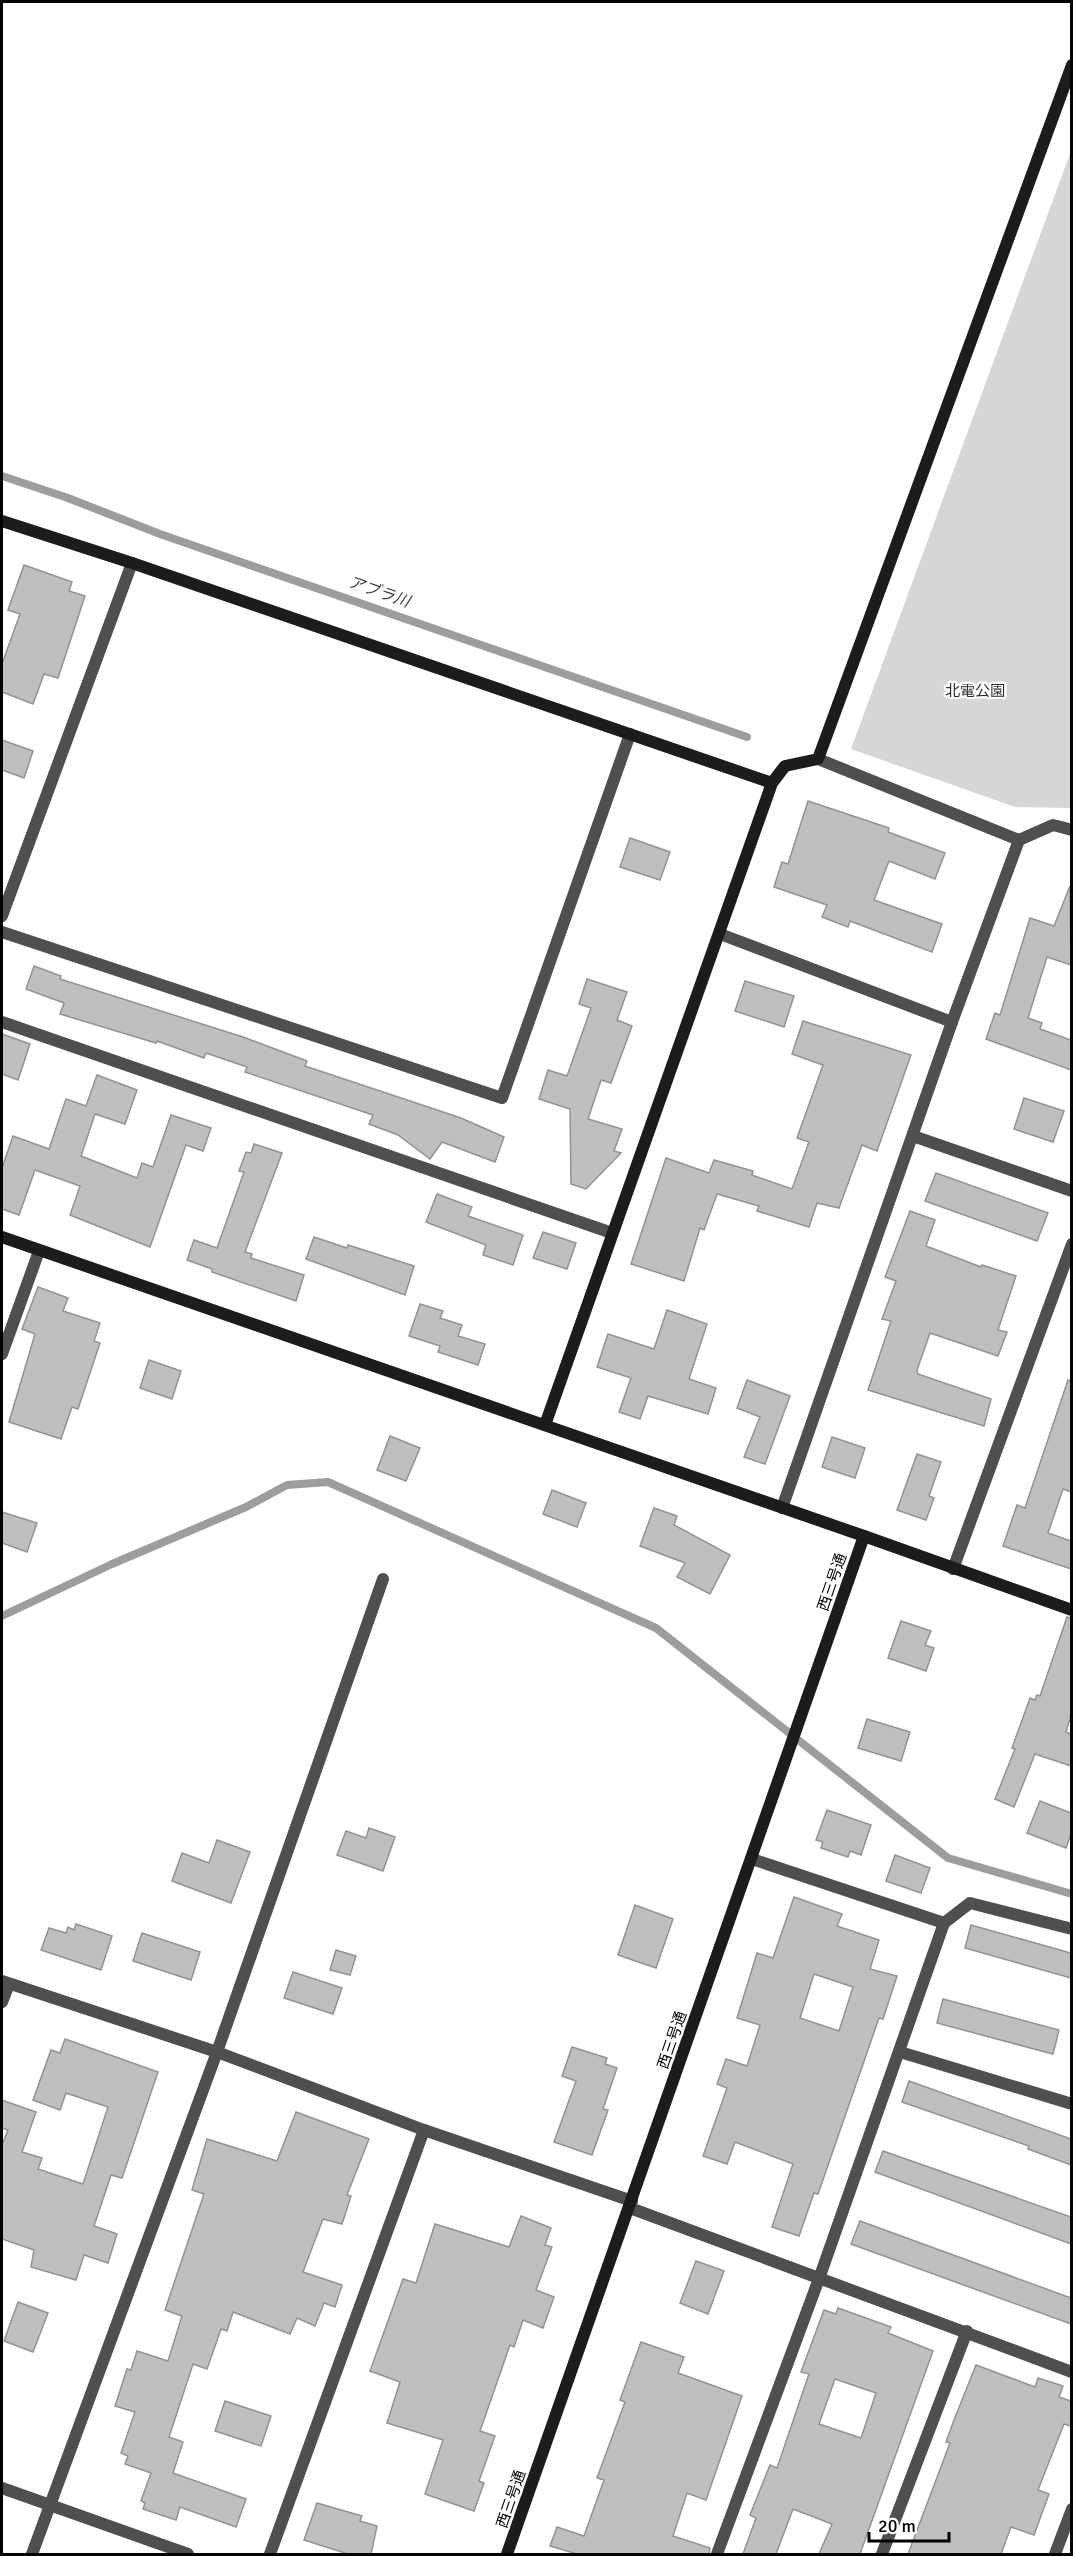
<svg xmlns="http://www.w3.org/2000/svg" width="1073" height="2556" viewBox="0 0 1073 2556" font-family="Signika,'Noto Sans JP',sans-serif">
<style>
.green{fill:#d6d6d6}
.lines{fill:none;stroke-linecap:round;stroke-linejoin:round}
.stream{stroke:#9d9d9d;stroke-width:8}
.building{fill:#bfbfbf;stroke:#939393;stroke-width:1.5;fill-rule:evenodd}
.street{stroke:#4f4f4f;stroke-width:12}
.secondary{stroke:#1c1c1c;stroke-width:12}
.labels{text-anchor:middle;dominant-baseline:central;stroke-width:4.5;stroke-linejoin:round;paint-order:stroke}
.park-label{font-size:15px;fill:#2d2d2d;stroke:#fff}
.street-label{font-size:15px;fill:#000;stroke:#fff}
.water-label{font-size:16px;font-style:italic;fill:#3e3e3e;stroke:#fff}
</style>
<rect width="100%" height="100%" fill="#fff"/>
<polygon class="green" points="1071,151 1071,808 1015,807 851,749"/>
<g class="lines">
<g class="stream">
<polyline points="2,476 68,498 160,534 747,737"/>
<polyline points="2,1616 112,1564 246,1507 287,1485 328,1482 656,1628 948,1858 1072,1894"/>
</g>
</g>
<g class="building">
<polygon points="24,565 72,582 69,591 85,596 58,678 44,674 33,704 2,692 2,664 20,614 8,610"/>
<polygon points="2,740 33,751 24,778 2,770"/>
<polygon points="808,801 889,828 888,832 945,853 935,879 889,861 874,900 942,924 932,952 850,921 848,927 822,917 827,905 774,887 782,862 788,864"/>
<polygon points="630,838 670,852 660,880 620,867"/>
<polygon points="1070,886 1071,965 1047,957 1028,1018 1042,1023 1040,1029 1071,1040 1071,1070 986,1039 995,1013 1000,1015 1030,918 1054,926"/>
<polygon points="34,966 61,976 60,979 243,1037 307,1061 305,1066 461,1118 504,1137 495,1162 442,1142 430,1159 398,1135 369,1124 373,1115 245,1072 247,1067 206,1053 204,1058 157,1041 156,1043 60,1014 64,1003 26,989"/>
<polygon points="587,979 627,992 617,1020 632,1026 611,1083 601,1080 588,1119 622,1129 614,1151 621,1153 586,1189 571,1184 570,1109 539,1099 548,1070 567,1076 591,1008 579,1004"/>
<polygon points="745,981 794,996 784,1027 735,1011"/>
<polygon points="803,1021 911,1055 877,1151 862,1145 839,1208 817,1203 809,1227 757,1211 759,1206 717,1194 704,1230 700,1228 684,1281 631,1264 666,1158 709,1173 714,1160 753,1171 752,1175 792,1189 809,1142 797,1138 823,1065 792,1054"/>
<polygon points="2,1034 30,1044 18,1080 2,1074"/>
<polygon points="97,1075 137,1090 125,1124 95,1114 81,1156 137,1178 142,1163 153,1167 171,1115 211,1128 203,1151 186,1145 150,1247 70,1215 80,1186 35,1170 19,1215 2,1209 2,1168 13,1136 49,1149 66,1099 86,1106"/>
<polygon points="1024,1098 1064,1111 1053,1142 1014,1129"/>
<polygon points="254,1144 282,1153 245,1252 252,1254 251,1258 304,1275 296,1301 212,1272 212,1269 187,1260 194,1240 217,1248 244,1172 239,1171 246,1152 251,1153"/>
<polygon points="936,1173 1048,1213 1037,1241 925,1201"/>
<polygon points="437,1194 472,1207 468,1216 523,1235 513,1265 483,1255 486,1245 426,1222"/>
<polygon points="910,1211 935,1220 926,1246 981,1267 982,1265 1016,1276 998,1330 1007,1332 998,1356 930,1333 917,1370 918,1374 991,1399 984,1426 868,1390 891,1321 882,1319 896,1281 885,1277"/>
<polygon points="543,1232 576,1243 567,1269 533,1258"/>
<polygon points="314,1237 347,1248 348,1245 414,1266 405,1295 306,1259"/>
<polygon points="38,1287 68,1298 63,1311 100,1323 94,1341 100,1343 78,1409 72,1407 61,1439 9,1422 35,1334 22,1329"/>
<polygon points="420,1304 443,1311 440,1318 462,1325 458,1336 485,1344 478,1365 438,1352 440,1346 409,1336"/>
<polygon points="667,1310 707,1324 689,1379 716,1388 708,1414 648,1396 640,1419 619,1412 631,1378 597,1367 608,1334 654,1349"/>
<polygon points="149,1360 181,1371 172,1399 140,1388"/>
<polygon points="747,1380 790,1396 765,1464 744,1457 760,1417 737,1408"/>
<polygon points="1068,1380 1071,1381 1071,1492 1063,1489 1048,1533 1071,1541 1071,1569 1003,1546 1017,1505 1025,1508"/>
<polygon points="390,1436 420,1448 406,1481 377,1470"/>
<polygon points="832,1437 865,1448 855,1478 822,1467"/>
<polygon points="917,1454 941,1462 929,1496 934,1498 926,1520 897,1510"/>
<polygon points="552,1490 586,1503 577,1527 543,1514"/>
<polygon points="654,1508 677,1516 674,1525 730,1555 710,1594 677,1577 685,1563 640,1546"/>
<polygon points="2,1512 37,1523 27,1552 2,1543"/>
<polygon points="1067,1617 1071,1618 1071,1715 1066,1732 1071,1734 1071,1766 1035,1754 1014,1807 995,1799 1015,1749 1012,1748 1030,1698 1035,1700 1037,1695 1040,1696"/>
<polygon points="901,1621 931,1631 925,1645 934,1648 926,1671 888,1658"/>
<polygon points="867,1719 910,1732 901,1761 858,1748"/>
<polygon points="1040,1801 1071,1813 1071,1834 1066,1848 1027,1833"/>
<polygon points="827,1810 871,1825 861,1855 850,1851 848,1857 821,1848 823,1842 816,1840"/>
<polygon points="369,1828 395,1837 383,1871 337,1855 346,1831 366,1838"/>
<polygon points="217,1840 250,1852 231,1903 172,1881 182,1853 209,1863"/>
<polygon points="895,1855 930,1868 921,1893 886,1881"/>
<path d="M794,1897L842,1914L837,1926L879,1940L870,1969L897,1976L883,2019L879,2018L818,2194L814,2193L799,2236L772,2227L793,2164L735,2142L727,2164L703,2156L727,2088L717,2084L726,2059L747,2066L760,2025L737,2018L757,1953L773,1958ZM814,1974L853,1987L839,2031L800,2018Z"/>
<polygon points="635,1905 673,1919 656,1968 618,1955"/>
<polygon points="76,1924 112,1936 101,1970 41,1950 49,1928 66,1933 68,1927 74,1930"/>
<polygon points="971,1925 1071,1953 1071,1978 965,1948"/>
<polygon points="142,1933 200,1952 191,1980 133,1961"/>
<polygon points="336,1950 356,1956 350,1975 330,1970"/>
<polygon points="293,1972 342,1988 333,2014 284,1998"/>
<polygon points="943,1999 1059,2030 1053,2054 937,2023"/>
<polygon points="65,2039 158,2072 122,2178 111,2175 94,2226 117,2234 108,2263 84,2255 76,2280 31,2267 34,2250 2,2239 2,2145 8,2130 2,2128 2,2100 36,2112 22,2152 42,2158 38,2169 83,2184 108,2107 66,2093 60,2110 33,2100 51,2050 60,2053"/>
<polygon points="572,2047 607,2058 605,2064 617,2068 603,2109 608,2110 592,2155 554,2142 576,2081 562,2076"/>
<polygon points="909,2081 1071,2139 1071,2165 1028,2149 1029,2146 902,2102"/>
<polygon points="296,2112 369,2139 347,2195 351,2196 342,2224 323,2219 303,2272 342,2285 335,2307 324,2303 315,2326 297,2318 290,2334 233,2312 227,2331 221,2329 207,2369 193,2364 169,2437 183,2442 173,2473 246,2499 236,2527 180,2507 176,2520 143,2509 145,2503 141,2501 151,2473 125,2464 128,2456 121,2453 135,2412 115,2406 127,2369 131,2370 137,2351 168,2361 182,2316 165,2310 204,2194 192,2190 207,2139 277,2161"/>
<polygon points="883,2151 1071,2217 1071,2244 875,2172"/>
<polygon points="521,2216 551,2228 545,2245 552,2247 536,2290 554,2297 543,2328 523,2320 514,2347 510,2345 480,2431 495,2436 479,2481 484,2483 474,2511 425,2494 443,2440 387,2423 400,2382 370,2371 403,2279 416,2283 435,2224 509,2247"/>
<polygon points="860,2221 1071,2298 1071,2324 851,2244"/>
<polygon points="696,2261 724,2271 708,2314 680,2303"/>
<polygon points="18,2302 48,2313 33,2352 4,2341"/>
<path d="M838,2308L891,2327L888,2333L933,2351L860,2554H819L832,2524L793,2509L776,2554H743L756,2518L750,2515L770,2465L777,2468L809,2374L801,2372L824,2310L836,2314ZM835,2379L876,2393L861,2438L819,2424Z"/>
<polygon points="641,2342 684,2357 678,2373 742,2396 706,2500 687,2493 673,2536 710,2548 709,2554 577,2554 550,2546 557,2527 584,2536 604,2480 597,2478 625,2402 620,2400"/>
<polygon points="976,2365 1035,2387 1038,2378 1063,2386 1059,2397 1071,2401 1071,2426 1064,2424 1038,2490 1049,2494 1034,2535 1011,2527 1001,2554 908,2554 950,2443 946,2442 954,2420"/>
<polygon points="225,2401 271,2416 261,2446 215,2431"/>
<polygon points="317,2503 362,2516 360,2521 377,2526 371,2554 348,2554 304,2540"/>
</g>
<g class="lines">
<g class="street">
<polyline points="818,759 1019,840"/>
<polyline points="2,916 132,563"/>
<polyline points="2,932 502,1098 630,734"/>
<polyline points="720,934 952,1022"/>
<polyline points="2,1022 612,1233"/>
<polyline points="913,1136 1072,1191"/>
<polyline points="2,1354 39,1251"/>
<polyline points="782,1508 952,1022 1019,840 1053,825 1072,830"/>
<polyline points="953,1569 1072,1244"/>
<polyline points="752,1859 944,1923"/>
<polyline points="2,1981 217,2052 424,2130 632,2201"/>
<polyline points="2,2002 9,1984"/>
<polyline points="900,2052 1072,2104"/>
<polyline points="630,2208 1072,2372"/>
<polyline points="2,2488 188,2554"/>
<polyline points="32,2554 217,2052 383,1579"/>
<polyline points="270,2554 424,2130"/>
<polyline points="717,2554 820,2276 944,1923 970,1903 1072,1929"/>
<polyline points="882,2554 967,2331"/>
<polyline points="1055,2554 1072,2509"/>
</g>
<g class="secondary">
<polyline points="2,521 132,563 772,783"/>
<polyline points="2,1237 864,1536 1072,1610"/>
<polyline points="545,1425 772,783 785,766 818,759 1072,65"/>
<polyline points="507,2554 864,1536"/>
</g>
</g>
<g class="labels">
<g class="park-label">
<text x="975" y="691">北電公園</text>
</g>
<g class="street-label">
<text transform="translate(832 1582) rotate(-71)">西三号通</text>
<text transform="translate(672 2040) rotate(-71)">西三号通</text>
<text transform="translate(511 2499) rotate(-71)">西三号通</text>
</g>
<g class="water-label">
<text transform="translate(379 592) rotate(19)">アブラ川</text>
</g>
</g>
<rect width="1073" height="2556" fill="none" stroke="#000000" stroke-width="6"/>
<path d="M869 2532v9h80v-9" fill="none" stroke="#000000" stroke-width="3"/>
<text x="878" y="2532" font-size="18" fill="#000000" stroke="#ffffff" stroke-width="4.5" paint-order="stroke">20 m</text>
</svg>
